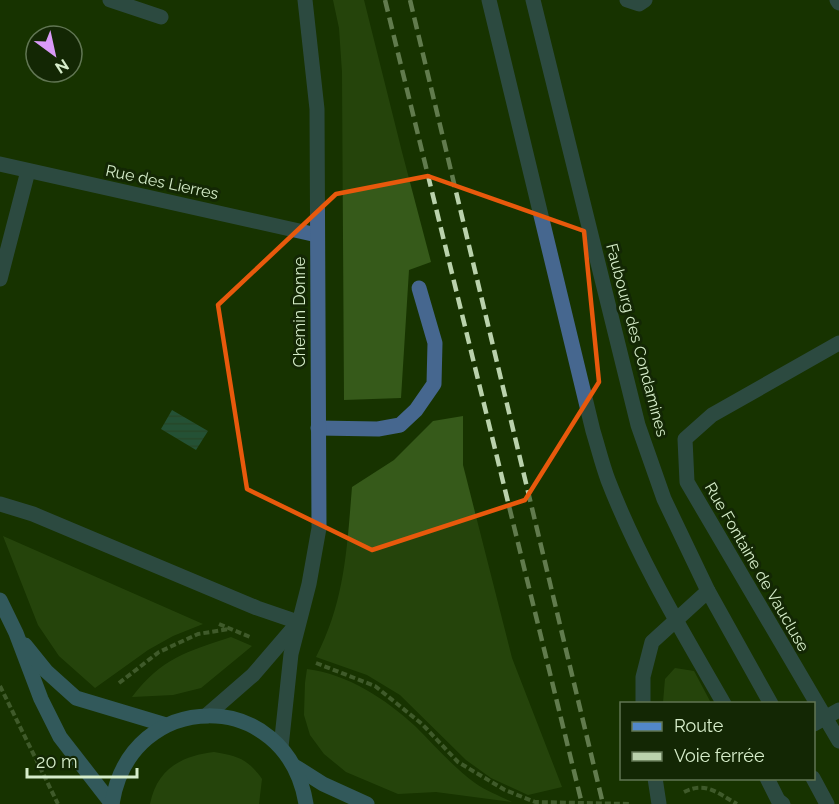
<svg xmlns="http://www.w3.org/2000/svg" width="839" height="804" viewBox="0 0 839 804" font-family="Raleway,sans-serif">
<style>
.grass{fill:#365a1a}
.water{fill:url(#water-rules)}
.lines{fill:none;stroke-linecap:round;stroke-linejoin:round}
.path{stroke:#6f895d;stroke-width:4;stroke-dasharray:6 3;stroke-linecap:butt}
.service{stroke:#46678f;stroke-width:15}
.minor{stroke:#46678f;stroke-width:15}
.tertiary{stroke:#46678f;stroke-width:15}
.secondary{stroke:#5288c9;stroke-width:15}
.rail{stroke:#bad2ac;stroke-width:4.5;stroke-dasharray:12 6;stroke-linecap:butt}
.marked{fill:none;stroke:#e8590c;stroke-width:4.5;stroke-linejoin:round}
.labels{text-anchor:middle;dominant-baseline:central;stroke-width:6;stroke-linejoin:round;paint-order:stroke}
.street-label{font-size:16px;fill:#d6edca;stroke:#132704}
</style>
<defs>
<pattern id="water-rules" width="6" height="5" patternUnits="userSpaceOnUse" patternTransform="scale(1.5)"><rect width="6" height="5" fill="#347776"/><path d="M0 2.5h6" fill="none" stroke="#3a5f5a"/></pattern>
</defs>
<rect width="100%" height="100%" fill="#173300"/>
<g class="grass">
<polygon points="333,0 364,0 402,152 431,262 409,270 401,398 344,400 342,72 339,28"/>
<path d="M463,416V465L512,658L562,787L528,795L491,778L466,760L400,695L367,675L316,657C345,601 347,548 352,487L394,460L433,421Z"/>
<polygon points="3,536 203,624 173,636 148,650 95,688 59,656 38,625"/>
<path d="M231,637L252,646L201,688L173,695L132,697C162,658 186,652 231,637Z"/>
<polygon points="675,668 694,671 711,703 663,703 665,679"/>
<path d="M307,669C347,674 386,699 415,726C434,745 453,767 475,783C486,791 500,796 512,802L436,792L398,794L346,772L324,754L310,735L304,715L305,683Z"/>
<path d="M214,752C237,756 247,758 262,779L259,804H150C157,769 181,756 214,752Z"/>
</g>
<polygon class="water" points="172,410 208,431 196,450 161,429"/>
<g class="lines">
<g class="path">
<polyline points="219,624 250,637"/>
<polyline points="316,663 375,686 422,724 458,762 505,790 535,802 631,804"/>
<polyline points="119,683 159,652 198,634 229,629"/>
<polyline points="0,686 58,804"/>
<path d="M684,792C706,781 717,793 737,804"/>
</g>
<g class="service">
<polyline points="0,279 28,171"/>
<polyline points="318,428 378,429 400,425 416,410 434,384 435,343 419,288"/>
</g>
<g class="minor">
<polyline points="110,0 161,17"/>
<path d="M489,0L593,431C598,447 602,464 608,480C638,558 682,631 724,704"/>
<polyline points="533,0 638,425 664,499 708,591 771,704"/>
<polyline points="627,0 639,4 645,0"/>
<polyline points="837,0 839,3"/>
<polyline points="0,164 317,235"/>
<polyline points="839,343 712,415 685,439 687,482 839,741"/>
<polyline points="0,504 33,514 257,608 298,622"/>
<polyline points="643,704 643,677 652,642 708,591"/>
<polyline points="814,724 839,710"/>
<polyline points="655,778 659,804"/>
<polyline points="767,778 778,800 783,804"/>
<polyline points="813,778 827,804"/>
</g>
<g class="tertiary">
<polyline points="207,715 253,675 296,625"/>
<polyline points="281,747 291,654 309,584 319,528 317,109 305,0"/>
</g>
<g class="secondary">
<polyline points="0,600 16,633 41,699 60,737 112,804"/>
<polyline points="25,645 46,671 76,698 166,725"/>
<polyline points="296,767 323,784 367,804"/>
<path d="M112,804C130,687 287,686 306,804"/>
</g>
<g class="rail">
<polyline points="385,0 582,804"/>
<polyline points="410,0 603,804"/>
</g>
</g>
<path d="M0 0H839V804H0ZM428,176L584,231L599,382L525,500L372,550L247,489L218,305L336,194Z" fill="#173300" fill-opacity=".55" fill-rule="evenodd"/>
<path class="marked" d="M428,176L584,231L599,382L525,500L372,550L247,489L218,305L336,194Z"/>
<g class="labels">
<g class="street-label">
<text transform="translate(162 182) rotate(12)">Rue des Lierres</text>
<text transform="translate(299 312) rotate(-90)">Chemin Donne</text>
<text transform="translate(637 340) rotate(75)">Faubourg des Condamines</text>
<text transform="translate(757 567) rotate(60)">Rue Fontaine de Vaucluse</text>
</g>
</g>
<rect x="620" y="702" width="195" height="78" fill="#132704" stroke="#617653" stroke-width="1.5"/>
<rect x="632" y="722" width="30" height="9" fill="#5288c9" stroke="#617653" stroke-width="1.5"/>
<text x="674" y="732" font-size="18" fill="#d6edca">Route</text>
<rect x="632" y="752" width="30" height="9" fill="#bad2ac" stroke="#617653" stroke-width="1.5"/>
<text x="674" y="762" font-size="18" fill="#d6edca">Voie ferrée</text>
<g transform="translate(54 54) rotate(147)"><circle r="28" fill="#132704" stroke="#617653" stroke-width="1.5"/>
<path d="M0-4.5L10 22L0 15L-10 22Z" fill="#d99af7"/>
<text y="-9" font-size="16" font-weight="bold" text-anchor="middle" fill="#d6edca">N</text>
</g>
<path d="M27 768v9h110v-9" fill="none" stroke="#d6edca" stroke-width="3"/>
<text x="36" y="768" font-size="18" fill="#d6edca" stroke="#132704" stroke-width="4.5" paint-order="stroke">20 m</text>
</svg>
